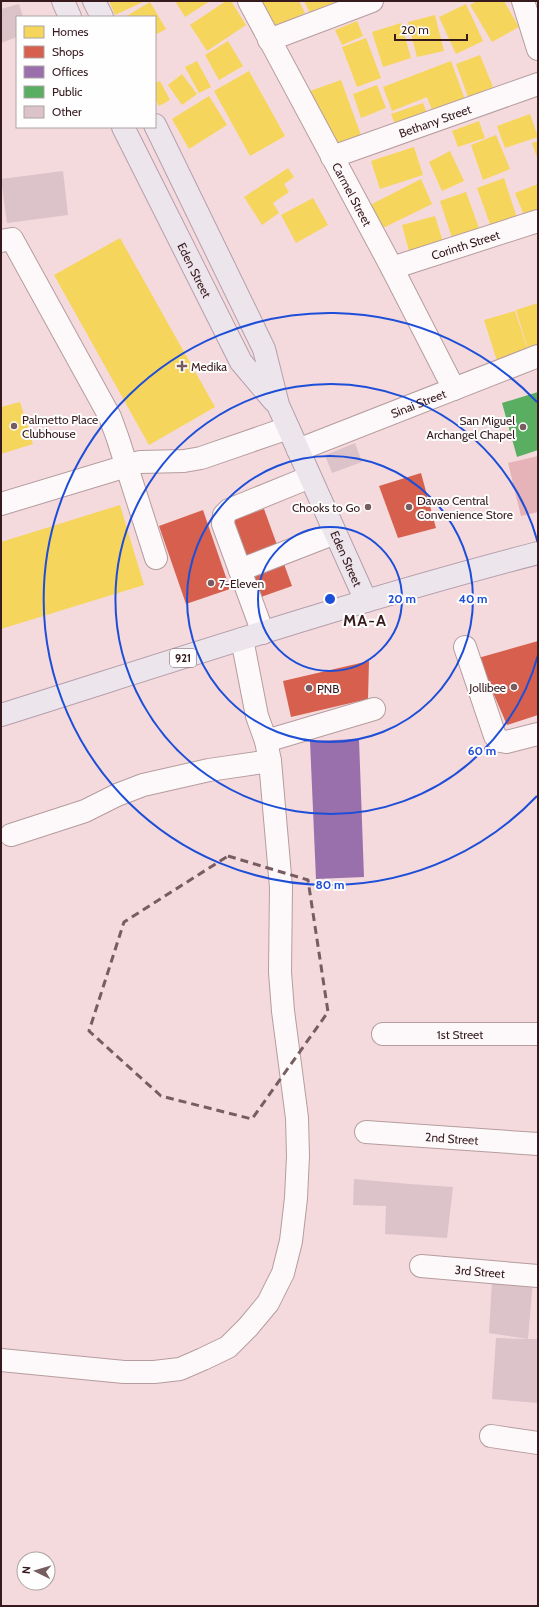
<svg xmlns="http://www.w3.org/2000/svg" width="539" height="1607" viewBox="0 0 539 1607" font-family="Cabin,sans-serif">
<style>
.green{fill:#e6b4b8}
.homes{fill:#f6d55c}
.shops{fill:#d6604d}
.offices{fill:#9970ab}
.public{fill:#5aae61}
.building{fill:#dcc3ca}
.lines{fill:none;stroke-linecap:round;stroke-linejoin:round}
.minor-casing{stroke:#b59c9e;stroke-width:24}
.major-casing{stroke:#b49fac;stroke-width:24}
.minor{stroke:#fdf9fa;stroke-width:22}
.major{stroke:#ede5ec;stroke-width:22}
.marked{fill:none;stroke:#785d60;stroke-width:3;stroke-dasharray:8 5;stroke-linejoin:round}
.ring{fill:none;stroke:#1d4ed8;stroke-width:2}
.poi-dot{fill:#785d60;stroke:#fefefe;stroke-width:1.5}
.labels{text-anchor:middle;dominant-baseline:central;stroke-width:4;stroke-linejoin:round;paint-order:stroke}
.shield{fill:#fefefe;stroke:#725e61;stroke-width:1}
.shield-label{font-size:11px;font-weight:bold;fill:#361a1e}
.street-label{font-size:12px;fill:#361a1e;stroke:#fefefe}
.poi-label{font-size:12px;fill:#361a1e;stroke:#fefefe;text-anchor:start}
.district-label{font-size:16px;font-weight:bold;letter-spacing:1px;fill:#361a1e;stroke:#fefefe}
.centre{fill:#1d4ed8;stroke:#fefefe;stroke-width:2}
.ring-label{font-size:12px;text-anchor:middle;font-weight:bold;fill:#1d4ed8;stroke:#fefefe;stroke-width:4;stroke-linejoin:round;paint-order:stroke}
</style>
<rect width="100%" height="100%" fill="#f4dadc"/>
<polygon class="green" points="538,456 538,512 521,516 508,463"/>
<g class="homes">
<polygon points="109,1 145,1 115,15"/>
<polygon points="175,1 210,1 185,17"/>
<polygon points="226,1 231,1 246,25 207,51 190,25"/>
<polygon points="254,1 299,1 305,13 273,28"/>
<polygon points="304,1 354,1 339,12 335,2 310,13"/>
<polygon points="477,1 504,1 519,27 492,42 470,5"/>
<polygon points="150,2 166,29 155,35 155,17 125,17"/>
<polygon points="466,4 483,41 456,54 439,17"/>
<polygon points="435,15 444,51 417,57 408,22"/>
<polygon points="357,21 363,36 342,45 335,30"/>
<polygon points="401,23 411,58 383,67 372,32"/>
<polygon points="366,38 381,78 357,87 342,47"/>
<polygon points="228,41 243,66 219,80 205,55"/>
<polygon points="480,55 493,87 468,97 456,64"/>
<polygon points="197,61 211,87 199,93 185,67"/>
<polygon points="451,61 467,105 435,118 427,97 392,111 383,87"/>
<polygon points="249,71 285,136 250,156 214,91"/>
<polygon points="182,74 197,94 182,105 168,85"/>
<polygon points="341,80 361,135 330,147 310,91"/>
<polygon points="160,81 170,100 159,106 155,99 155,83"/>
<polygon points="377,85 386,108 361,118 353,94"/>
<polygon points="209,96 227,125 189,149 172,119"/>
<polygon points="423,103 429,118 397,129 391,114"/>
<polygon points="530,114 538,137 505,148 497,126"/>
<polygon points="479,121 485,138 458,147 452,131"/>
<polygon points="496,135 510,169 483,180 471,145"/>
<polygon points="538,141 538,160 532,143"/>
<polygon points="414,147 423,175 380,189 371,161"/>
<polygon points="450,151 464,181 442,191 429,162"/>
<polygon points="288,168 294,177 284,184 289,192 273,203 279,213 262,225 244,197"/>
<polygon points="504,178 517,218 491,227 477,188"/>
<polygon points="421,179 432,204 381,229 370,205"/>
<polygon points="538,184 538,219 527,223 515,193"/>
<polygon points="466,192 480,231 453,241 440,201"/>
<polygon points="313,198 328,225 296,243 281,215"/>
<polygon points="435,216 444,245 410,255 402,225"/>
<polygon points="120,238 215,407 149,445 54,275"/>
<polygon points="538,303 538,350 529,353 516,310"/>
<polygon points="515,311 529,354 498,364 484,320"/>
<polygon points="20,402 33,444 1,454 1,407"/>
<polygon points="120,505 144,585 1,629 1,542"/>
</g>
<g class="shops">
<polygon points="421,473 436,528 398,538 379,486"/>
<polygon points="264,509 292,586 261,597 233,520"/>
<polygon points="203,510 230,589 186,604 159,526"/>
<polygon points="538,641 538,715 507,725 478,658"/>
<polygon points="369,661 368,699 291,717 283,681"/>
</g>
<polygon class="offices" points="359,739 364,877 316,879 310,741"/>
<polygon class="public" points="538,392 538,450 517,457 502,403"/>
<g class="building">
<polygon points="19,4 23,17 17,17 17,37 1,43 1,9"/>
<polygon points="63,171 68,215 7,223 1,179"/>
<polygon points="355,443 362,462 332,473 325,455"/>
<polygon points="354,1179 410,1184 453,1187 447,1238 385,1234 386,1206 353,1205"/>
<polygon points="533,1280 528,1339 538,1339 538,1403 492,1399 496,1338 528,1339 489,1333 492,1281"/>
</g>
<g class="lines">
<g class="minor-casing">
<g id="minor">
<path id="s1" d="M249,1L392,268L454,389"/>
<polyline points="523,1 538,49"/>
<polyline points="269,40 372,1"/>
<path id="s2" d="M332,157L538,84"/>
<polyline points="1,241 12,239 110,417 118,439 156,558"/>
<path id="s3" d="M392,268L538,221"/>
<path id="s4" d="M298,450L538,356"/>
<polyline points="1,504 140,462 184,461 201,458 288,428"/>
<polyline points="240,570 335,533"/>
<polyline points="263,633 223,524 224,515 229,510 310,477"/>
<polyline points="465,647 495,736 500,741 506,742 538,734"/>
<polyline points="266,741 374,709"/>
<polyline points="11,835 85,811 117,795 143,785 209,770 270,761"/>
<path id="s5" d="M383,1034H538"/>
<path id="s6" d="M366,1132L538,1144"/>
<path id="s7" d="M421,1266L538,1276"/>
<polyline points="1,1360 124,1372 154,1372 180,1369 203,1359 228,1347 248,1327 268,1303 283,1273 291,1241 296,1198 298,1156 297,1118 283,1011 280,972 281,887 270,761 266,741 257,716 242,639"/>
<polyline points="491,1436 538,1443"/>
</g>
</g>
<g class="major-casing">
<g id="major">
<polyline points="63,1 70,17"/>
<polyline points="94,1 102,17"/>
<path id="s8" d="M155,125L264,349L278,405L366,601"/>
<path id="s9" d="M123,127L241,362L274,401"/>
<path d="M1,715C179,659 357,600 538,553"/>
</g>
</g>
<use href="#minor" class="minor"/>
<use href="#major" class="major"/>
</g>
<path class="marked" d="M228,856L308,880L328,1012L252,1119L161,1096L89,1031L124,922Z"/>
<g class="ring">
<circle cx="330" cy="599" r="72"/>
<circle cx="330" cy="599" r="143"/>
<path d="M538 655A215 215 0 1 1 538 543"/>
<path d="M537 796A286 286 0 1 1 537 402"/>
</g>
<g class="poi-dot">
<path d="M180 360h4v4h4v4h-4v4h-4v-4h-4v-4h4z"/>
<circle cx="14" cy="426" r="4"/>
<circle cx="523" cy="427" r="4"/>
<circle cx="368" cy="507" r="4"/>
<circle cx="409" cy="507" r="4"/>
<circle cx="211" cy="583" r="4"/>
<circle cx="514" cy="687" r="4"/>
<circle cx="309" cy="688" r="4"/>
</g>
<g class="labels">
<rect class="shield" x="170" y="649" width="26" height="18" rx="3"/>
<g class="shield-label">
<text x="183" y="658">921</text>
</g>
<g class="street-label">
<text stroke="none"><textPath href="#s2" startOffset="109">Bethany Street</textPath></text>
<text stroke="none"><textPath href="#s1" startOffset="219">Carmel Street</textPath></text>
<text stroke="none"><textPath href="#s3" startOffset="77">Corinth Street</textPath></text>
<text stroke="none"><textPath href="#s9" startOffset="160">Eden Street</textPath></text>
<text stroke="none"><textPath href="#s4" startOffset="129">Sinai Street</textPath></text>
<text stroke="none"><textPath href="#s8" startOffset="475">Eden Street</textPath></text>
<text stroke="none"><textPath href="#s5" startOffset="77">1st Street</textPath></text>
<text stroke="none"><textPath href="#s6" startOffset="86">2nd Street</textPath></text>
<text stroke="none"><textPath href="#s7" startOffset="59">3rd Street</textPath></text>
</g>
<g class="poi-label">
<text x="191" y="366">Medika</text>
<text x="22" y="419">Palmetto Place<tspan x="22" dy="14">Clubhouse</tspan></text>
<text x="515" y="420" text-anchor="end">San Miguel<tspan x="515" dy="14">Archangel Chapel</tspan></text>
<text x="417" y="500">Davao Central<tspan x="417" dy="14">Convenience Store</tspan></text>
<text x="360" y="507" text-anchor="end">Chooks to Go</text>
<text x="219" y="583">7-Eleven</text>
<text x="506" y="687" text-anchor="end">Jollibee</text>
<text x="317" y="688">PNB</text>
</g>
<g class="district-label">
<text x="365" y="620">MA-A</text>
</g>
</g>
<circle cx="330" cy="599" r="6" class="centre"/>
<g class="ring-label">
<text x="402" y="603">20 m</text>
<text x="473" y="603">40 m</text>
<text x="482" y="755">60 m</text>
<text x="330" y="889">80 m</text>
</g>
<rect width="539" height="1607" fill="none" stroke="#361a1e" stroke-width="4"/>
<rect x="16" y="16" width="140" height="112" fill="#fefefe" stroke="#aea3a4"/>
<rect x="24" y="26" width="20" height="12" fill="#f6d55c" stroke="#aea3a4"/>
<text x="52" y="36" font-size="12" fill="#361a1e">Homes</text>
<rect x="24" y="46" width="20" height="12" fill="#d6604d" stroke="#aea3a4"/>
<text x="52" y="56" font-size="12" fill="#361a1e">Shops</text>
<rect x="24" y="66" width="20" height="12" fill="#9970ab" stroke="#aea3a4"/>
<text x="52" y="76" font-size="12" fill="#361a1e">Offices</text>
<rect x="24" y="86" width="20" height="12" fill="#5aae61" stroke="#aea3a4"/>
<text x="52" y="96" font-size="12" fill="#361a1e">Public</text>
<rect x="24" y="106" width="20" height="12" fill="#dcc3ca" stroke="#aea3a4"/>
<text x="52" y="116" font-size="12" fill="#361a1e">Other</text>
<g transform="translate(36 1571) rotate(275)"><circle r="19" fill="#fefefe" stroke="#aea3a4"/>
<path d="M0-3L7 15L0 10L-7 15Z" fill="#785d60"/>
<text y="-6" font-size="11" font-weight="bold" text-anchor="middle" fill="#361a1e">N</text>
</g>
<path d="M395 34v6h72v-6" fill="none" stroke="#361a1e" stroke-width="2"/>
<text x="401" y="34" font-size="12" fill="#361a1e" stroke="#fefefe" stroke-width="3" paint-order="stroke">20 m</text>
</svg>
